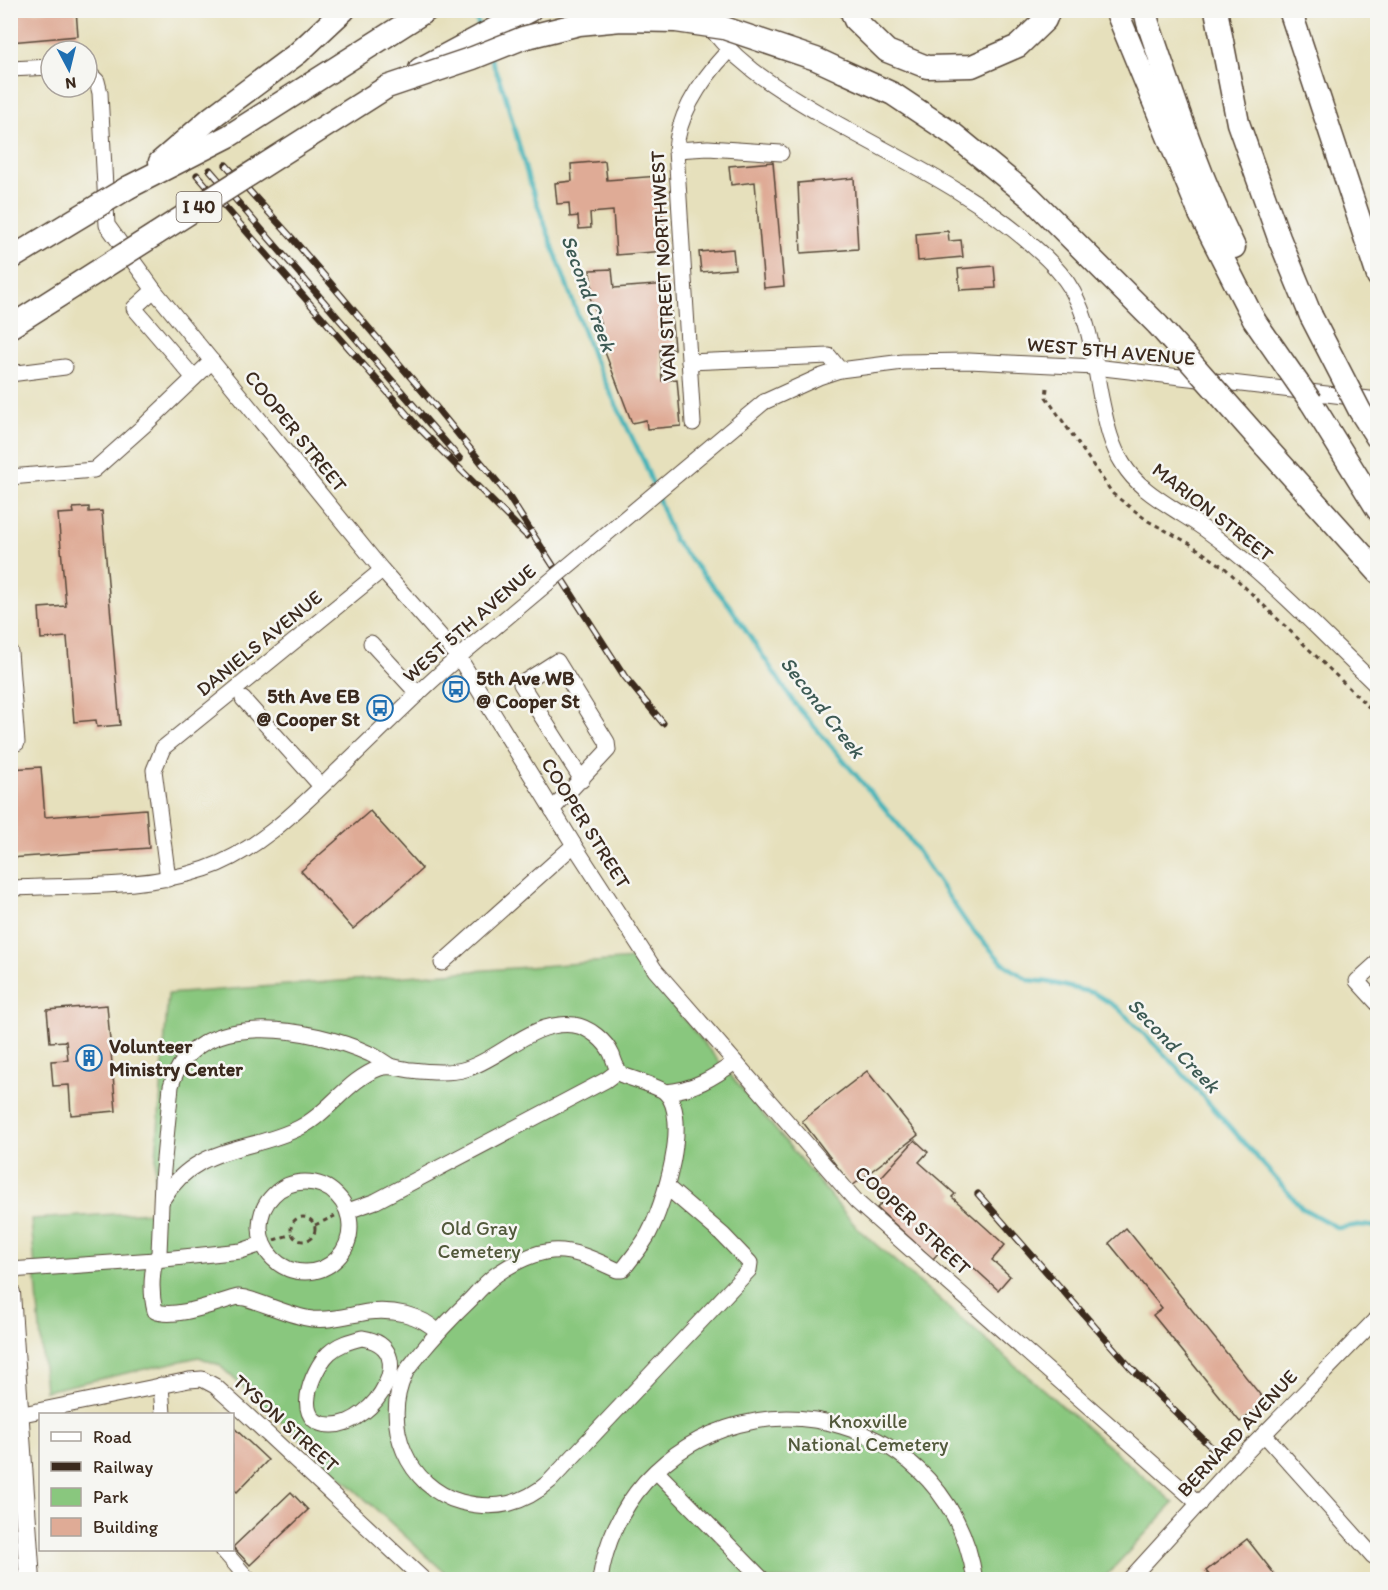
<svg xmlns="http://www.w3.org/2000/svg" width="1388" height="1590" viewBox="0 0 1388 1590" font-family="Itim,sans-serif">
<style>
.green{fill:#89c77e;stroke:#62784e;stroke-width:1.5}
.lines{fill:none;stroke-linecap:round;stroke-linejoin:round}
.stream{stroke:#41b2b8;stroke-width:4.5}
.building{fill:#dfab96}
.minor-casing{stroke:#554536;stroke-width:17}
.major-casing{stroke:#554536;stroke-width:22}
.highway-casing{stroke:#554536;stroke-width:25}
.path{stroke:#554536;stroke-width:3;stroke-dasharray:4.5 4.5;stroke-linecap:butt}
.minor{stroke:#fff;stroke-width:15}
.major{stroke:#fff;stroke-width:20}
.highway{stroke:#fff;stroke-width:22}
.rail-casing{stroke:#3b2a1e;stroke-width:7}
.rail{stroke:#f6f6f2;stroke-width:4.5;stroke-dasharray:14;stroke-linecap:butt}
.minor-bridge-casing{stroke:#554536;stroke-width:17;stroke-linecap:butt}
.highway-bridge-casing{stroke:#554536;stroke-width:25;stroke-linecap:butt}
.minor-bridge{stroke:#fff;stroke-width:15}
.highway-bridge{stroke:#fff;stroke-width:22}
.labels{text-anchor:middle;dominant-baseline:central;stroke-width:5;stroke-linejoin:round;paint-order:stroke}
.shield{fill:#f6f6f2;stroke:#73675e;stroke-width:1.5}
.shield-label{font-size:18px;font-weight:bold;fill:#3b2a1e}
.street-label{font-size:20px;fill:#3b2a1e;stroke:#f6f6f2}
.poi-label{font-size:20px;font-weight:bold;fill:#3b2a1e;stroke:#f6f6f2;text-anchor:start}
.park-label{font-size:20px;fill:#52593b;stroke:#f6f6f2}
.water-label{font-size:21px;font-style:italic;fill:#3d5a54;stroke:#f6f6f2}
</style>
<rect width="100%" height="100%" fill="#f6f6f2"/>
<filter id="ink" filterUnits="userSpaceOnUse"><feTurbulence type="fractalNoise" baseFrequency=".0167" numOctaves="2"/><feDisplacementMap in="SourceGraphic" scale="12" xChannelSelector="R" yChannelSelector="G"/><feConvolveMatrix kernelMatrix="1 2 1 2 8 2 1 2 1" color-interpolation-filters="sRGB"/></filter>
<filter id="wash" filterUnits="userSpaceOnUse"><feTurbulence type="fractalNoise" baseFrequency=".008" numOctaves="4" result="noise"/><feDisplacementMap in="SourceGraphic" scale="24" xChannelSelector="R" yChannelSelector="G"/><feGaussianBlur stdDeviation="1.35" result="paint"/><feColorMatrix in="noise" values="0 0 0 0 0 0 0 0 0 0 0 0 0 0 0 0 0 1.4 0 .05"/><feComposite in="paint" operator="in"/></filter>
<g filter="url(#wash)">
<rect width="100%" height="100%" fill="#e6e0bc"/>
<polygon class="green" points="634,959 858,1229 1174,1503 1103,1579 452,1579 219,1365 199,1357 45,1391 31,1219 152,1212 168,994"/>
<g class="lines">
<g class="stream">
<polyline points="473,10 480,29"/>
<polyline points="491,59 504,91 529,181 593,357 645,464 674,540 729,605 795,704 903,830 968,925 1003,963 1028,980 1048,982 1094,993 1118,1008 1174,1064 1302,1208 1338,1228 1360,1225 1378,1227"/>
</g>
</g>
<g id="blocks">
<g class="building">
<polygon points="53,10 76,10 78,36 10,42 10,14"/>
<polygon points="605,161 607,180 659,176 665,251 616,255 613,211 590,213 591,228 579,229 578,216 570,217 569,203 557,204 555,183 572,181 571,164"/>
<polygon points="773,162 784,286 764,288 755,182 731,185 729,166"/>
<polygon points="854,178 858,249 801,253 798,183"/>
<polygon points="10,192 15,192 17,210 10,211"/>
<polygon points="948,231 949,241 961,240 963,257 918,261 916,234"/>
<polygon points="733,249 735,269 701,272 699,252"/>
<polygon points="994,266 996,288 960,290 958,269"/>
<polygon points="612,269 614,288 669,284 674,349 660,350 662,381 677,379 681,426 647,429 646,420 632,423 595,326 601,324 586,288 592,288 590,270"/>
<polygon points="89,507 89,512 102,511 120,725 97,727 96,720 74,722 67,637 41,639 39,608 66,606 58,514 74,513 73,508"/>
<polygon points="41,767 45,817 146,809 149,848 10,858 10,769"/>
<polygon points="370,811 422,869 353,929 301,871"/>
<polygon points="107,1005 116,1111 71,1115 69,1085 53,1086 51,1061 68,1060 66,1041 50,1042 47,1010"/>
<polygon points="867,1071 918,1135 852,1186 802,1121"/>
<polygon points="915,1140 928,1152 919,1162 955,1194 952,1197 1005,1245 992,1260 1010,1276 998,1290 947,1243 933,1259 877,1208 888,1197 874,1185"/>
<polygon points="1126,1228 1266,1402 1240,1422 1153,1315 1162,1308 1109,1243"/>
<polygon points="232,1426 268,1460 237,1492 232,1488"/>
<polygon points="291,1492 308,1510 250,1565 233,1547"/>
<polygon points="1247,1539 1279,1580 1213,1580 1206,1571"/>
</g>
</g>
</g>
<g filter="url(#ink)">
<use href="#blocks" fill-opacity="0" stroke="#554536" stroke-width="1.5"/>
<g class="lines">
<g class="minor-casing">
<g id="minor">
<path d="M697,10C731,61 771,85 822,115C893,156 972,191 1034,247C1048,259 1064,275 1073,292C1091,324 1094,363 1101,398C1106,421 1110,444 1123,464C1138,488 1160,500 1183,515C1200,525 1216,537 1232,550C1284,592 1330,641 1378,687"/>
<polyline points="10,69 51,67"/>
<polyline points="87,71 97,81 100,93 107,225 154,290 382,570 458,656 574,845 655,970 857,1202 1199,1504"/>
<polyline points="676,150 708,148 781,153"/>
<polyline points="154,290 134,308 194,378"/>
<polyline points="689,362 829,356 840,370"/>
<polyline points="10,374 65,367"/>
<polyline points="764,402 819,377 840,370 903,362 969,361 1095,367 1378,400"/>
<path d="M693,423L676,150C678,112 703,78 728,51"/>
<polyline points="10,477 94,470 148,422 212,361"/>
<polyline points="371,643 418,694"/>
<polyline points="10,652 17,743 10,744"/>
<polyline points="243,699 321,786"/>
<polyline points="552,810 608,750 607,742 557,661 521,684 582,780"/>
<polyline points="168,879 154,770 163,748 382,570"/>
<path d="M10,888C73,885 145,889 205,869C261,850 304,803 346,763C394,717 441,669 494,628"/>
<polyline points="1378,962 1357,981 1378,1004"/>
<polyline points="442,963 574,845"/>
<path d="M390,1066C383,1062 377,1057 370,1054C314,1028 194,1005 171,1086L162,1180L159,1253C150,1268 151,1295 155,1311C174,1320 218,1302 238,1297L245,1298C267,1304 290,1316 312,1319C332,1321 349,1315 368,1312C392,1309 420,1314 438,1332"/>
<path d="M665,1092C693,1090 713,1078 735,1062"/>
<circle cx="305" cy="1227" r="45"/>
<path d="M162,1200C197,1143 249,1153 299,1128C329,1113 348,1079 380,1068C390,1064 400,1069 411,1070C428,1072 450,1074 466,1069C502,1058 532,1020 574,1025C589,1027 606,1041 612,1055C615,1063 616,1069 622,1075C631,1078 659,1087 665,1092C692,1117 663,1206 649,1233C643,1245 633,1256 625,1267L622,1270H617C597,1261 574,1249 552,1251C533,1253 513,1263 497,1274C487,1281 479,1290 471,1299C452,1317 435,1335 418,1356C414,1362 408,1367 405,1374C381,1424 408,1488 461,1502C496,1511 524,1504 550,1481L749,1270L750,1263L723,1235L668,1188"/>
<polyline points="348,1211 376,1201 606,1080 618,1071"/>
<polyline points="10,1270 155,1260 241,1251 262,1244"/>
<path d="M362,1338C422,1347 375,1425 332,1425C290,1426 311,1370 329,1353C339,1344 350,1341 362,1338Z"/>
<polyline points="161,1385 163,1414"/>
<polyline points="18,1415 189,1380 202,1379 215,1386 245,1413 424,1580"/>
<polyline points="1264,1434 1373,1556 1378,1552"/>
<polyline points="656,1471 763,1580"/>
<polyline points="223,1550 249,1580"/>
<path d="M600,1580C605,1544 621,1509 645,1482C753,1363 951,1419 975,1580"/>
<polyline points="1129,1580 1230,1469 1378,1317"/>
</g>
</g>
<g class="major-casing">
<polyline id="major" points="10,1293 30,1580"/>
</g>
<g class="highway-casing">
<g id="highway">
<polyline points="851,10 855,20 887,51 927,67 972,66 1018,46 1045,20 1049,10"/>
<polyline points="1116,10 1200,214 1254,320"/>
<path d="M1145,10L1148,23C1174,99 1199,176 1234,247"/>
<polyline points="1216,10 1238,123 1279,238 1311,316"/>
<polyline points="1290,10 1378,276"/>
<polyline points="420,69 530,10"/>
<polyline points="842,71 893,94 953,134 1030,197 1158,325"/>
<polyline points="160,162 212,117 298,53 344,10"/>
<polyline points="129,187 229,136 427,10"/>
<polyline points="1311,402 1378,510"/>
<polyline points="1265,446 1378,572"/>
</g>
</g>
<g class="path">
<polyline points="1047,388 1046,397 1113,494 1148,521 1189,543 1225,568 1378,716"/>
<circle cx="303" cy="1229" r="12"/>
<polyline points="315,1225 335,1216"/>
<polyline points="274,1240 292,1234"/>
</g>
<use href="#minor" class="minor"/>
<use href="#major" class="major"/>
<use href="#highway" class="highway"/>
<g class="rail-casing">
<g id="rail">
<polyline points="226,165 292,238 436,407 507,494 625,677 663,723"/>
<polyline points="210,170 460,459"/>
<polyline points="197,175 419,428 527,536"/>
<polyline points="978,1194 1131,1368 1212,1448"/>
</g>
</g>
<use href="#rail" class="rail"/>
<g class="minor-bridge-casing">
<polyline id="minor-bridge" points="494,628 764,402"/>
</g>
<g class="highway-bridge-casing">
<g id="highway-bridge">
<polyline points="10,259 129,187"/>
<polyline points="1311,316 1360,411 1378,439"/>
<polyline points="1254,320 1311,402"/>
<polyline points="1158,325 1265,446"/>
<polyline points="10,327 387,87 473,58 523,38 579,24 621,20 676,21 724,28 816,59 842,71"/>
</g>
</g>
<use href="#minor-bridge" class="minor-bridge"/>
<use href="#highway-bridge" class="highway-bridge"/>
</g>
</g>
<defs>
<g id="bus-ring" transform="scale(1.35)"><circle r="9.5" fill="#f6f6f2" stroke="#1f6fb2" stroke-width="1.5"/><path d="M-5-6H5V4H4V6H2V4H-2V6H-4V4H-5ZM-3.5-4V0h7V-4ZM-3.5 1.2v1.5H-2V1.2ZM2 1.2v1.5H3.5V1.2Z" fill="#1f6fb2"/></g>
<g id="building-ring" transform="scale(1.35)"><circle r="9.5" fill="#f6f6f2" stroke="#1f6fb2" stroke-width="1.5"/><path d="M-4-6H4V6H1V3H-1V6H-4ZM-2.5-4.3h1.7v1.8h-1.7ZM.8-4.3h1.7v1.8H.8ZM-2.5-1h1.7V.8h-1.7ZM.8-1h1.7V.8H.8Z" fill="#1f6fb2"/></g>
</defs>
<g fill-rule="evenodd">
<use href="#bus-ring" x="456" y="689"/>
<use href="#bus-ring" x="380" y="708"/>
<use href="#building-ring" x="89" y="1058"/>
</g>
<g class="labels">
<rect class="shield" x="176.5" y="192" width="45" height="30" rx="4.5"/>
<g class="shield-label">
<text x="199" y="207">I 40</text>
</g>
<g class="street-label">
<text transform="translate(663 266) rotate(-93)">VAN STREET NORTHWEST</text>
<text transform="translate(1111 351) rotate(5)">WEST 5TH AVENUE</text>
<text transform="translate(296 431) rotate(51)">COOPER STREET</text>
<text transform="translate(1213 512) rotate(38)">MARION STREET</text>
<text transform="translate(469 623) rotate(-41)">WEST 5TH AVENUE</text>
<text transform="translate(259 643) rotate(-39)">DANIELS AVENUE</text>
<text transform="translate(586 823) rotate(58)">COOPER STREET</text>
<text transform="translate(913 1220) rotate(43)">COOPER STREET</text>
<text transform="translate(286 1423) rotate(42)">TYSON STREET</text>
<text transform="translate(1237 1433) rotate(-47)">BERNARD AVENUE</text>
</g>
<g class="poi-label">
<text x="476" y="678">5th Ave WB<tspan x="476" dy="23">@ Cooper St</tspan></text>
<text x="360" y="696" text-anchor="end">5th Ave EB<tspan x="360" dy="23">@ Cooper St</tspan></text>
<text x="109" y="1046">Volunteer<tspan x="109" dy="23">Ministry Center</tspan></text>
</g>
<g class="park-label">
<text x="479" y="1228">Old Gray<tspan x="479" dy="23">Cemetery</tspan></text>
<text x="868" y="1421">Knoxville<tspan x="868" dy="23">National Cemetery</tspan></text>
</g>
<g class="water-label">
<text transform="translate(589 293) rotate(70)">Second Creek</text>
<text transform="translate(823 707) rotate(52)">Second Creek</text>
<text transform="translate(1174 1045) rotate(46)">Second Creek</text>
</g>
</g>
<rect width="1388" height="1590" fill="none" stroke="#f6f6f2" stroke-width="36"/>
<rect x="39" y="1413" width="195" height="138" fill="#f6f6f2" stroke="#aba49d" stroke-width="1.5"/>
<rect x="51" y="1432" width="30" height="9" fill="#ffffff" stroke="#aba49d" stroke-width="1.5"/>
<text x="93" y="1443" font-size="18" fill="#3b2a1e">Road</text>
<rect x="51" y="1462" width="30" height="9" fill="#3b2a1e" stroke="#aba49d" stroke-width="1.5"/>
<text x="93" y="1473" font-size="18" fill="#3b2a1e">Railway</text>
<rect x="51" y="1488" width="30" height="18" fill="#89c77e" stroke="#aba49d" stroke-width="1.5"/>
<text x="93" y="1503" font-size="18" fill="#3b2a1e">Park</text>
<rect x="51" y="1518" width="30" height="18" fill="#dfab96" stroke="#aba49d" stroke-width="1.5"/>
<text x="93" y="1533" font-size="18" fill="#3b2a1e">Building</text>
<g transform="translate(69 69) rotate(173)"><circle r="28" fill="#f6f6f2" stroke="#aba49d" stroke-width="1.5"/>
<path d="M0-4.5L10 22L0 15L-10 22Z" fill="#1f6fb2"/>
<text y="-9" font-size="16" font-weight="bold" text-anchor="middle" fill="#3b2a1e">N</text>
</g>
</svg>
